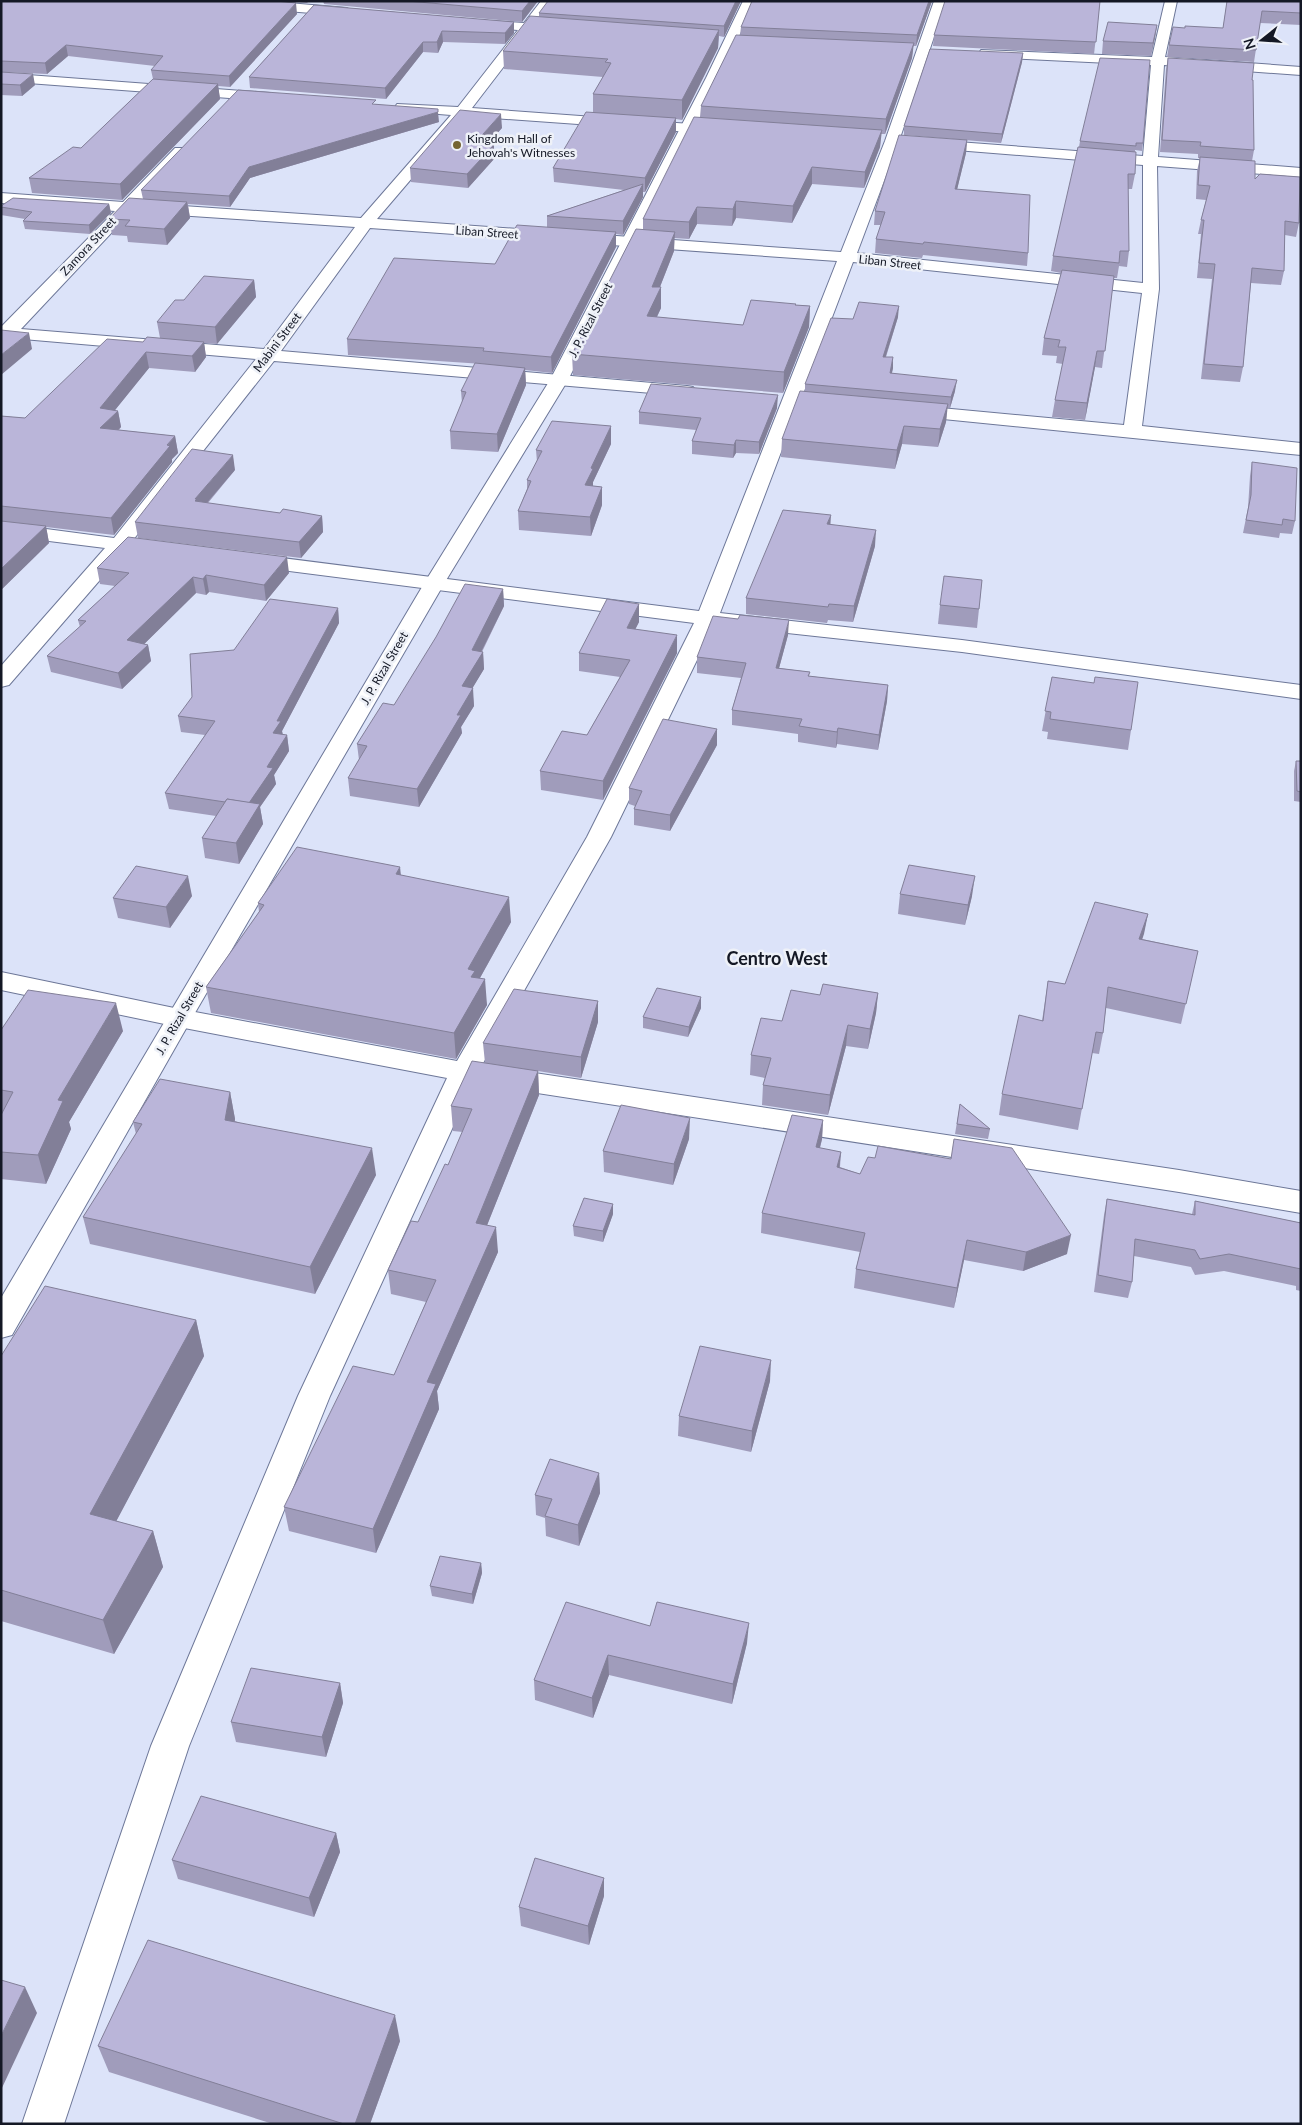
<svg xmlns="http://www.w3.org/2000/svg" width="1302" height="2125" viewBox="0 0 1302 2125" font-family="Lato,sans-serif">
<style>
.lines{fill:none;stroke-linecap:round;stroke-linejoin:round}
.minor-casing{stroke:#6d7798;stroke-width:2}
.secondary-casing{stroke:#6d7798;stroke-width:2}
.minor{fill:#fff;fill-rule:evenodd}
.secondary{fill:#fff;fill-rule:evenodd}
.wall{fill:#a09cbb}
.shaded-wall{fill:#827f98}
.building{fill:#bab5d9;stroke:#827f98}
.poi-dot{fill:#756432;stroke:#eef1f8;stroke-width:2}
.labels{text-anchor:middle;dominant-baseline:central;stroke-width:5;stroke-linejoin:round;paint-order:stroke}
.far-poi-label{font-size:12px;fill:#141825;stroke:#eef1f8;text-anchor:start}
.far-street-label{font-size:12px;fill:#141825;stroke:#eef1f8}
.quarter-label{font-size:18px;font-weight:bold;fill:#141825;stroke:#eef1f8}
</style>
<rect width="100%" height="100%" fill="#dce3f9"/>
<g class="lines">
<g class="minor-casing">
<g id="minor">
<polygon points="211,1 265,1 347,8 353,12 347,16 217,5"/>
<path d="M541,1H554L537,24L559,26L565,30L559,34L531,31L472,108L718,126L723,127L725,130L723,133L718,134L465,116L377,219L841,252L885,141L934,1H946L899,141L857,253L1143,283V165L931,148L926,147L924,144L926,141L931,140L1143,156L1151,65L986,57L979,53L981,50L1152,57L1165,1H1177L1165,57L1301,67V75L1164,65L1158,157L1301,168V177L1157,166L1159,289L1142,426L1301,443V455L903,415L900,411L903,407L909,405L1124,425L1142,293L853,262L720,613L962,640L1301,685V699L962,652L714,625L611,837L482,1065L1179,1170L1301,1191V1213L1179,1192L473,1083L330,1396L189,1746L64,2124H22L151,1746L298,1396L447,1078L179,1027L1,990V972L179,1009L457,1061L587,837L694,623L251,566L244,564L241,560L244,556L251,554L699,611L837,261L370,228L281,351L687,386L693,387L696,391L693,395L687,396L274,361L133,540L163,545L166,549L163,553L156,555L125,551L9,685L1,687V666L105,548L1,535V523L114,538L256,359L11,338L7,343L1,344V327L115,211L1,203V193L123,202L175,148H185L187,151L185,154L139,203L361,218L451,115L402,111L397,110L395,107L397,104L458,107L518,30L477,27L471,23L472,20L524,23ZM131,212L355,227L264,349L21,329Z"/>
<polygon points="1,73 270,93 277,97 270,101 1,81"/>
</g>
</g>
<g class="secondary-casing">
<polygon id="secondary" points="743,1 755,1 720,78 568,380 445,582 192,1018 12,1335 1,1338 1,1298 425,582 550,380 706,78"/>
</g>
<use href="#minor" class="minor"/>
<use href="#secondary" class="secondary"/>
</g>
<g class="wall">
<polygon points="1,1 297,14 230,87 218,86 220,99 122,200 32,193 29,178 81,148 153,79 151,70 155,66 68,56 47,74 1,72"/>
<polygon points="288,1 309,1 307,3"/>
<polygon points="323,1 538,1 522,22 324,4"/>
<polygon points="741,1 724,37 719,36 718,48 682,120 676,119 676,132 645,192 643,192 643,197 623,235 616,234 616,247 552,373 525,370 526,385 498,452 451,449 450,431 462,403 461,391 483,364 348,355 347,339 495,264 547,228 547,216 624,190 554,182 553,168 593,112 593,94 603,77 504,69 503,51 539,16 539,13"/>
<polygon points="932,1 916,46 913,46 912,58 885,134 881,134 880,147 864,188 812,184 792,223 736,218 732,226 697,224 689,239 674,238 674,251 660,287 661,308 657,317 743,325 796,305 810,306 809,327 783,393 573,375 572,354 643,230 643,219 700,117 701,106 740,35 741,27"/>
<polygon points="1227,1 1301,1 1301,25 1260,23 1254,62 1167,57 1169,45 1185,28 1223,28"/>
<polygon points="1100,3 1094,54 933,46 934,35"/>
<polygon points="314,5 514,22 514,33 505,44 443,42 438,53 423,52 386,99 250,88 249,77"/>
<polygon points="1157,25 1151,56 1102,54 1103,41"/>
<polygon points="1023,53 1022,62 1001,143 904,135 904,126"/>
<polygon points="1168,58 1252,80 1254,150 1252,161 1255,179 1299,223 1296,237 1285,235 1284,271 1281,285 1251,283 1243,367 1240,382 1201,379 1212,279 1197,278 1201,234 1198,234 1201,220 1206,200 1196,199 1197,171 1200,158 1198,158 1198,154 1160,152 1166,69"/>
<polygon points="1,72 35,85 22,96 1,95"/>
<polygon points="376,104 439,122 250,178 230,207 188,204 190,218 167,245 128,242 127,236 112,235 109,219 143,199 141,190"/>
<polygon points="502,128 487,144 494,145 494,159 468,188 411,182 410,168"/>
<polygon points="967,140 966,153 957,189 1028,253 1027,266 923,255 922,258 875,253 876,239 881,225 874,225 875,211"/>
<polygon points="1080,141 1143,143 1142,151 1135,150 1135,174 1132,189 1128,189 1129,251 1127,267 1119,266 1117,278 1114,278 1102,368 1095,367 1085,420 1052,417 1055,400 1063,364 1056,363 1057,356 1042,355 1044,338 1061,273 1051,271 1053,256 1079,147"/>
<polygon points="109,204 111,213 90,234 25,229 23,221 25,219 1,215 1,206"/>
<polygon points="254,280 256,297 217,344 204,343 206,357 195,372 149,368 114,411 118,411 121,427 119,430 175,436 178,453 172,459 172,462 114,535 46,527 49,543 1,590 1,416 25,418 143,342 160,338 157,322 184,300"/>
<polygon points="898,317 886,357 893,368 892,373 955,391 950,408 947,408 946,422 938,447 902,444 895,469 781,457 782,439 805,392 805,384 853,319"/>
<polygon points="777,408 759,454 736,453 733,458 692,454 692,441 696,430 639,424 639,412"/>
<polygon points="611,444 593,482 593,486 602,487 602,505 591,536 519,530 518,511 527,489 527,480 537,462 536,450"/>
<polygon points="1252,462 1295,521 1292,534 1280,533 1279,538 1243,533 1248,508 1250,476"/>
<polygon points="235,470 208,503 280,513 322,516 323,532 301,558 138,538 135,522"/>
<polygon points="830,524 875,546 853,622 828,620 827,623 746,614 746,598"/>
<polygon points="97,568 289,573 266,601 209,592 206,595 196,593 144,644 148,645 151,661 122,689 51,672 47,656 80,627 78,620 115,586 100,584"/>
<polygon points="982,580 977,628 938,624 940,605"/>
<polygon points="503,589 504,606 482,652 483,652 484,669 472,688 474,706 461,727 462,733 419,807 350,796 348,778 359,760 357,744"/>
<polygon points="639,604 639,622 635,629 677,653 603,800 541,790 540,771 587,735 620,677 579,671 579,653"/>
<polygon points="338,608 339,623 282,731 283,735 287,735 289,751 274,775 276,784 260,807 263,824 239,864 205,858 202,838 216,816 169,809 165,793 205,735 181,732 178,716 234,650"/>
<polygon points="788,635 779,668 810,672 809,676 888,685 887,701 878,750 837,744 836,748 798,742 798,734 732,725 732,710 741,678 697,673 697,657"/>
<polygon points="1052,677 1131,730 1128,750 1047,739 1048,732 1042,731"/>
<polygon points="717,729 717,745 670,831 634,825 634,809 635,806 629,804 629,788"/>
<polygon points="1296,761 1301,761 1301,802 1294,801 1294,771"/>
<polygon points="401,875 511,922 480,978 487,1005 456,1059 211,1013 206,987 259,912 258,903"/>
<polygon points="900,894 972,896 965,925 898,914"/>
<polygon points="192,896 170,928 118,918 113,898"/>
<polygon points="1148,914 1142,939 1198,951 1181,1024 1106,1008 1103,1033 1099,1054 1092,1053 1078,1130 999,1115 1002,1094 1042,1021 1048,981 1065,984"/>
<polygon points="878,993 876,1013 868,1049 846,1046 828,1115 762,1105 763,1085 765,1078 750,1075 751,1055 782,1021 820,995"/>
<polygon points="701,997 701,1008 688,1037 643,1028 643,1017"/>
<polygon points="598,1001 598,1022 581,1078 538,1071 539,1095 487,1225 498,1252 437,1391 439,1409 376,1553 289,1531 284,1507 394,1375 426,1302 391,1294 388,1270 418,1222 448,1165 463,1132 453,1131 451,1106 485,1063 483,1043"/>
<polygon points="1,1030 123,1031 69,1122 71,1129 46,1184 1,1179"/>
<polygon points="230,1092 235,1119 235,1121 376,1175 315,1294 90,1244 83,1217 136,1134 133,1122"/>
<polygon points="960,1104 990,1129 988,1139 955,1134"/>
<polygon points="823,1120 822,1139 820,1148 841,1152 840,1167 860,1174 875,1158 951,1159 1067,1254 1023,1271 964,1260 954,1308 854,1288 856,1269 860,1252 761,1233 762,1213"/>
<polygon points="689,1139 673,1185 604,1172 603,1151"/>
<polygon points="1107,1199 1192,1214 1195,1201 1301,1223 1301,1291 1296,1290 1296,1286 1224,1271 1195,1275 1191,1267 1134,1256 1132,1282 1128,1298 1094,1292 1104,1215"/>
<polygon points="613,1204 613,1214 603,1242 574,1236 573,1226"/>
<polygon points="196,1320 204,1356 116,1521 153,1531 163,1567 114,1654 1,1621 1,1356"/>
<polygon points="770,1381 751,1452 678,1436 679,1416"/>
<polygon points="599,1473 600,1493 579,1546 546,1536 545,1518 536,1515 535,1495"/>
<polygon points="481,1563 482,1573 473,1604 432,1596 430,1586"/>
<polygon points="650,1626 747,1643 732,1704 609,1675 593,1718 535,1700 534,1680"/>
<polygon points="340,1683 343,1703 326,1757 236,1742 231,1722"/>
<polygon points="336,1833 340,1852 314,1917 178,1879 172,1860"/>
<polygon points="604,1878 604,1896 589,1945 521,1926 519,1907"/>
<polygon points="400,2041 370,2124 273,2124 109,2072 98,2046"/>
</g>
<g class="shaded-wall">
<polygon points="530,1 538,1 522,22 522,11"/>
<polygon points="736,1 741,1 724,37 724,26"/>
<polygon points="929,1 932,1 916,46 917,35"/>
<polygon points="296,3 297,14 230,87 229,76"/>
<polygon points="514,22 514,33 505,44 505,33"/>
<polygon points="1157,25 1155,38 1151,56 1153,43"/>
<polygon points="719,30 718,48 682,120 682,100"/>
<polygon points="442,31 443,42 438,53 437,42"/>
<polygon points="423,42 423,52 386,99 385,88"/>
<polygon points="914,43 912,58 885,134 886,119"/>
<polygon points="66,45 68,56 47,74 45,63"/>
<polygon points="1023,53 1022,62 1001,143 1002,134"/>
<polygon points="33,74 35,85 22,96 20,85"/>
<polygon points="218,84 220,99 122,200 120,184"/>
<polygon points="438,112 439,122 250,178 230,207 229,196 249,167"/>
<polygon points="501,114 502,128 476,157 475,143"/>
<polygon points="676,118 676,132 645,192 645,178"/>
<polygon points="882,130 880,147 864,188 865,172"/>
<polygon points="967,140 966,153 954,202 955,189"/>
<polygon points="494,145 494,159 468,188 467,174"/>
<polygon points="812,167 812,184 792,223 793,206"/>
<polygon points="643,184 643,197 623,235 623,221"/>
<polygon points="736,201 736,218 732,226 733,209"/>
<polygon points="187,202 190,218 167,245 164,229"/>
<polygon points="109,204 111,213 90,234 89,225"/>
<polygon points="697,207 697,224 689,239 689,222"/>
<polygon points="616,232 616,247 552,373 551,357"/>
<polygon points="675,232 674,251 652,307 652,287"/>
<polygon points="254,280 256,297 217,344 215,327"/>
<polygon points="661,287 661,308 647,337 647,316"/>
<polygon points="810,306 809,327 783,393 784,372"/>
<polygon points="899,306 898,317 882,368 883,357"/>
<polygon points="29,333 32,349 1,375 1,355"/>
<polygon points="204,342 206,357 195,372 192,356"/>
<polygon points="1097,351 1095,367 1085,420 1087,403"/>
<polygon points="146,352 149,368 103,425 100,408"/>
<polygon points="893,357 893,368 889,384 890,373"/>
<polygon points="525,368 526,385 498,452 497,434"/>
<polygon points="957,380 955,391 950,408 951,397"/>
<polygon points="778,395 777,408 759,454 759,442"/>
<polygon points="948,404 946,422 938,447 940,429"/>
<polygon points="118,411 121,427 103,444 100,428"/>
<polygon points="611,426 611,444 593,482 593,487 585,485 591,468"/>
<polygon points="904,426 902,444 895,469 897,450"/>
<polygon points="175,436 178,453 172,459 172,462 114,535 111,518"/>
<polygon points="736,440 736,453 733,458 734,445"/>
<polygon points="233,455 235,470 199,512 195,499"/>
<polygon points="602,487 602,505 591,536 590,517"/>
<polygon points="831,515 830,531 827,524"/>
<polygon points="322,516 323,532 301,558 299,542"/>
<polygon points="46,526 49,543 1,590 1,569"/>
<polygon points="876,530 875,546 853,622 854,606"/>
<polygon points="287,557 289,573 266,601 264,585"/>
<polygon points="206,575 209,592 206,595 203,579"/>
<polygon points="193,577 196,593 131,657 127,640"/>
<polygon points="503,589 504,606 476,662 483,652 484,669 463,704 462,686 472,650"/>
<polygon points="639,604 639,622 627,646 627,628"/>
<polygon points="338,608 339,623 282,731 283,737 273,733 277,721"/>
<polygon points="789,620 788,635 775,683 776,668"/>
<polygon points="677,635 677,653 603,800 603,781"/>
<polygon points="148,645 151,661 122,689 118,673"/>
<polygon points="888,685 887,701 878,750 879,735"/>
<polygon points="473,688 474,706 461,727 462,733 419,807 417,789 457,715"/>
<polygon points="838,728 837,744 836,748 837,732"/>
<polygon points="717,729 717,745 670,831 670,815"/>
<polygon points="287,735 289,751 274,775 276,784 260,807 263,824 239,864 236,843 248,805 267,767"/>
<polygon points="400,867 403,893 396,874"/>
<polygon points="188,876 192,896 170,928 166,907"/>
<polygon points="975,876 972,896 965,925 968,905"/>
<polygon points="509,897 511,922 476,985 485,979 487,1005 456,1059 454,1033 468,969"/>
<polygon points="1148,914 1144,934 1135,960 1139,939"/>
<polygon points="878,993 876,1013 868,1049 870,1029"/>
<polygon points="701,997 701,1008 688,1037 689,1027"/>
<polygon points="598,1001 598,1022 581,1078 581,1057"/>
<polygon points="116,1003 123,1031 69,1122 71,1129 46,1184 38,1155 58,1100"/>
<polygon points="848,1025 846,1046 828,1115 830,1095"/>
<polygon points="538,1071 539,1095 478,1248 476,1223"/>
<polygon points="230,1092 235,1119 230,1147 225,1120"/>
<polygon points="690,1118 689,1139 673,1185 674,1164"/>
<polygon points="823,1120 822,1139 815,1166 816,1147"/>
<polygon points="372,1148 376,1175 315,1294 310,1267"/>
<polygon points="841,1152 839,1171 837,1167"/>
<polygon points="613,1204 613,1214 603,1242 603,1231"/>
<polygon points="496,1227 498,1252 437,1391 439,1409 376,1553 373,1529 427,1382"/>
<polygon points="1071,1235 1067,1254 1023,1271 1026,1252"/>
<polygon points="967,1240 964,1260 954,1308 957,1288"/>
<polygon points="196,1320 204,1356 101,1550 90,1514"/>
<polygon points="771,1360 770,1381 751,1452 752,1431"/>
<polygon points="599,1473 600,1493 579,1546 578,1525"/>
<polygon points="153,1531 163,1567 114,1654 103,1620"/>
<polygon points="481,1563 482,1573 473,1604 472,1594"/>
<polygon points="749,1623 747,1643 732,1704 733,1684"/>
<polygon points="608,1655 609,1675 593,1718 592,1698"/>
<polygon points="340,1683 343,1703 326,1757 322,1737"/>
<polygon points="336,1833 340,1852 314,1917 309,1898"/>
<polygon points="604,1878 604,1896 589,1945 588,1926"/>
<polygon points="25,1987 37,2013 1,2090 1,2036"/>
<polygon points="395,2015 400,2041 370,2124 355,2124"/>
</g>
<g class="building">
<polygon points="1,1 276,1 296,3 229,76 151,70 163,56 66,45 45,63 1,61"/>
<polygon points="407,1 530,1 522,11"/>
<polygon points="548,1 736,1 724,26 539,13"/>
<polygon points="752,1 929,1 917,35 741,27"/>
<polygon points="945,1 1100,1 1096,42 934,35"/>
<polygon points="1227,1 1301,1 1301,13 1262,11 1256,50 1169,45 1173,27 1185,28 1185,26 1223,28"/>
<polygon points="314,5 514,22 505,33 442,31 437,42 423,42 385,88 249,77"/>
<polygon points="530,16 719,30 682,100 593,94 611,63 605,62 608,59 503,51"/>
<polygon points="1108,22 1157,25 1153,43 1103,41"/>
<polygon points="736,35 914,43 886,119 701,106"/>
<polygon points="930,49 1023,53 1002,134 904,126"/>
<polygon points="1100,58 1150,60 1143,143 1136,143 1136,146 1080,141"/>
<polygon points="1168,58 1254,63 1252,80 1253,80 1254,150 1200,146 1201,142 1162,140"/>
<polygon points="1,72 33,74 20,85 1,84"/>
<polygon points="153,79 218,84 120,184 29,178 73,147 81,148"/>
<polygon points="238,90 376,100 372,104 438,109 438,112 249,167 229,196 141,190"/>
<polygon points="460,110 501,114 475,143 494,145 467,174 410,168"/>
<polygon points="586,112 676,118 645,178 553,168"/>
<polygon points="694,117 882,130 865,172 812,167 793,206 736,201 733,209 697,207 689,222 643,219"/>
<polygon points="899,135 967,140 955,189 1030,195 1028,253 924,242 923,244 876,239 885,212 875,211"/>
<polygon points="1078,147 1136,152 1135,174 1128,174 1129,251 1120,251 1119,263 1053,256"/>
<polygon points="1200,157 1255,161 1255,179 1260,174 1300,177 1299,223 1285,221 1284,271 1252,268 1243,367 1204,364 1215,264 1199,263 1204,220 1201,220 1210,186 1198,185"/>
<polygon points="643,184 623,221 547,216"/>
<polygon points="13,198 109,204 89,225 23,221 32,212 1,207 1,206"/>
<polygon points="129,198 187,202 164,229 125,226 130,220 109,219"/>
<polygon points="517,225 616,232 551,357 483,351 484,348 347,339 394,258 495,264"/>
<polygon points="636,229 675,232 652,287 661,287 647,316 743,325 751,300 796,304 795,305 810,306 784,372 572,354"/>
<polygon points="1062,270 1114,276 1105,351 1097,351 1087,403 1055,400 1066,347 1058,347 1060,340 1044,338"/>
<polygon points="204,276 254,280 215,327 157,322 175,300 184,300"/>
<polygon points="859,302 899,306 883,357 893,357 890,373 957,380 951,397 805,384 831,318 853,319"/>
<polygon points="1,330 29,333 1,355"/>
<polygon points="147,337 204,342 192,356 146,352 100,408 118,411 100,428 175,436 167,445 170,446 111,518 1,506 1,416 25,418 107,339 143,342"/>
<polygon points="475,363 525,368 497,434 450,431 466,392 461,391"/>
<polygon points="651,384 778,395 759,442 736,440 734,445 692,441 701,418 639,412"/>
<polygon points="800,391 948,404 940,429 904,426 897,450 782,439"/>
<polygon points="552,421 611,426 591,468 593,469 585,485 602,487 590,517 518,511 531,481 527,480 542,451 536,450"/>
<polygon points="192,449 233,455 195,499 197,499 195,501 280,513 283,509 322,516 299,542 135,522"/>
<polygon points="1252,462 1297,468 1295,521 1283,519 1282,525 1246,520 1251,495"/>
<polygon points="783,510 831,515 827,524 876,530 854,606 829,604 828,607 746,598"/>
<polygon points="1,521 46,526 1,569"/>
<polygon points="128,537 287,557 264,585 206,575 203,579 193,577 127,640 148,645 118,673 47,656 86,621 78,620 129,573 97,568"/>
<polygon points="944,576 982,580 979,609 940,605"/>
<polygon points="465,584 503,589 472,650 483,652 462,686 473,688 457,715 461,715 417,789 348,778 367,746 357,744 383,703 394,705 436,637"/>
<polygon points="270,599 338,608 277,721 281,721 273,733 287,735 267,767 273,768 249,803 227,799 225,802 165,793 215,721 178,716 192,697 190,654 234,650"/>
<polygon points="607,599 639,604 627,628 677,635 603,781 540,771 562,731 587,735 630,660 579,653"/>
<polygon points="740,615 789,620 776,668 810,672 808,676 888,685 879,735 838,728 837,732 799,726 802,719 732,710 746,663 697,657 713,616 738,619"/>
<polygon points="1052,677 1094,683 1095,677 1138,682 1131,730 1050,719 1051,712 1045,711"/>
<polygon points="663,719 717,729 670,815 634,809 642,791 629,788"/>
<polygon points="1296,761 1301,761 1301,792 1297,791"/>
<polygon points="227,799 260,804 236,843 202,838"/>
<polygon points="297,847 400,867 396,874 509,897 468,969 475,971 471,977 485,979 454,1033 206,987 264,905 258,903"/>
<polygon points="909,865 975,876 968,905 900,894"/>
<polygon points="136,866 188,876 166,907 113,898"/>
<polygon points="1095,902 1148,914 1139,939 1198,951 1186,1004 1108,987 1103,1033 1096,1032 1082,1109 1002,1094 1019,1015 1043,1021 1048,981 1065,984"/>
<polygon points="823,984 878,993 870,1029 848,1025 830,1095 763,1085 771,1058 751,1055 761,1018 782,1021 791,990 820,995"/>
<polygon points="657,988 701,997 689,1027 643,1017"/>
<polygon points="514,989 598,1001 581,1057 483,1043"/>
<polygon points="28,990 116,1003 58,1100 63,1101 38,1155 1,1152 1,1115 13,1092 1,1090 1,1030"/>
<polygon points="472,1061 538,1071 476,1223 496,1227 427,1382 436,1384 373,1529 284,1507 353,1366 394,1375 436,1280 388,1270 411,1221 418,1222 445,1164 448,1165 472,1109 451,1106"/>
<polygon points="160,1079 230,1092 225,1120 372,1148 310,1267 83,1217 142,1124 133,1122"/>
<polygon points="960,1104 990,1129 957,1124"/>
<polygon points="621,1105 690,1118 674,1164 603,1151"/>
<polygon points="792,1115 823,1120 816,1147 841,1152 837,1167 860,1174 868,1157 875,1158 878,1146 951,1159 954,1139 1012,1148 1071,1235 1026,1252 967,1240 957,1288 856,1269 865,1233 762,1213"/>
<polygon points="584,1198 613,1204 603,1231 573,1226"/>
<polygon points="1107,1199 1195,1215 1195,1201 1301,1223 1301,1269 1229,1254 1200,1259 1195,1250 1135,1239 1132,1282 1098,1275"/>
<polygon points="45,1286 196,1320 90,1514 153,1531 103,1620 1,1590 1,1356"/>
<polygon points="700,1346 771,1360 752,1431 679,1416"/>
<polygon points="550,1459 599,1473 578,1525 545,1516 552,1499 535,1495"/>
<polygon points="440,1556 481,1563 472,1594 430,1586"/>
<polygon points="566,1602 650,1626 657,1602 749,1623 733,1684 608,1655 592,1698 534,1680"/>
<polygon points="251,1668 340,1683 322,1737 231,1722"/>
<polygon points="201,1796 336,1833 309,1898 172,1860"/>
<polygon points="535,1858 604,1878 588,1926 519,1907"/>
<polygon points="148,1940 395,2015 355,2124 344,2124 98,2046"/>
<polygon points="1,1980 25,1987 1,2036"/>
</g>
<circle class="poi-dot" cx="457" cy="145" r="5"/>
<g class="labels">
<g class="far-poi-label">
<text x="467" y="138">Kingdom Hall of<tspan x="467" dy="14">Jehovah's Witnesses</tspan></text>
</g>
<g class="far-street-label">
<text transform="translate(487 232) rotate(4)">Liban Street</text>
<text transform="translate(88 246) rotate(-47)">Zamora Street</text>
<text transform="translate(890 262) rotate(6)">Liban Street</text>
<text transform="translate(590 320) rotate(-63)">J. P. Rizal Street</text>
<text transform="translate(277 342) rotate(-53)">Mabini Street</text>
<text transform="translate(384 668) rotate(-60)">J. P. Rizal Street</text>
<text transform="translate(179 1018) rotate(-60)">J. P. Rizal Street</text>
</g>
<g class="quarter-label">
<text x="777" y="958">Centro West</text>
</g>
</g>
<rect width="1302" height="2125" fill="none" stroke="#141825" stroke-width="5"/>
<g transform="translate(1262 40) rotate(253)" stroke="#eef1f8" stroke-width="4" paint-order="stroke">
<path d="M0-4L9 19L0 12L-9 19Z" fill="#141825"/>
<text y="-8" font-size="14" font-weight="bold" text-anchor="middle" fill="#141825">N</text>
</g>
</svg>
